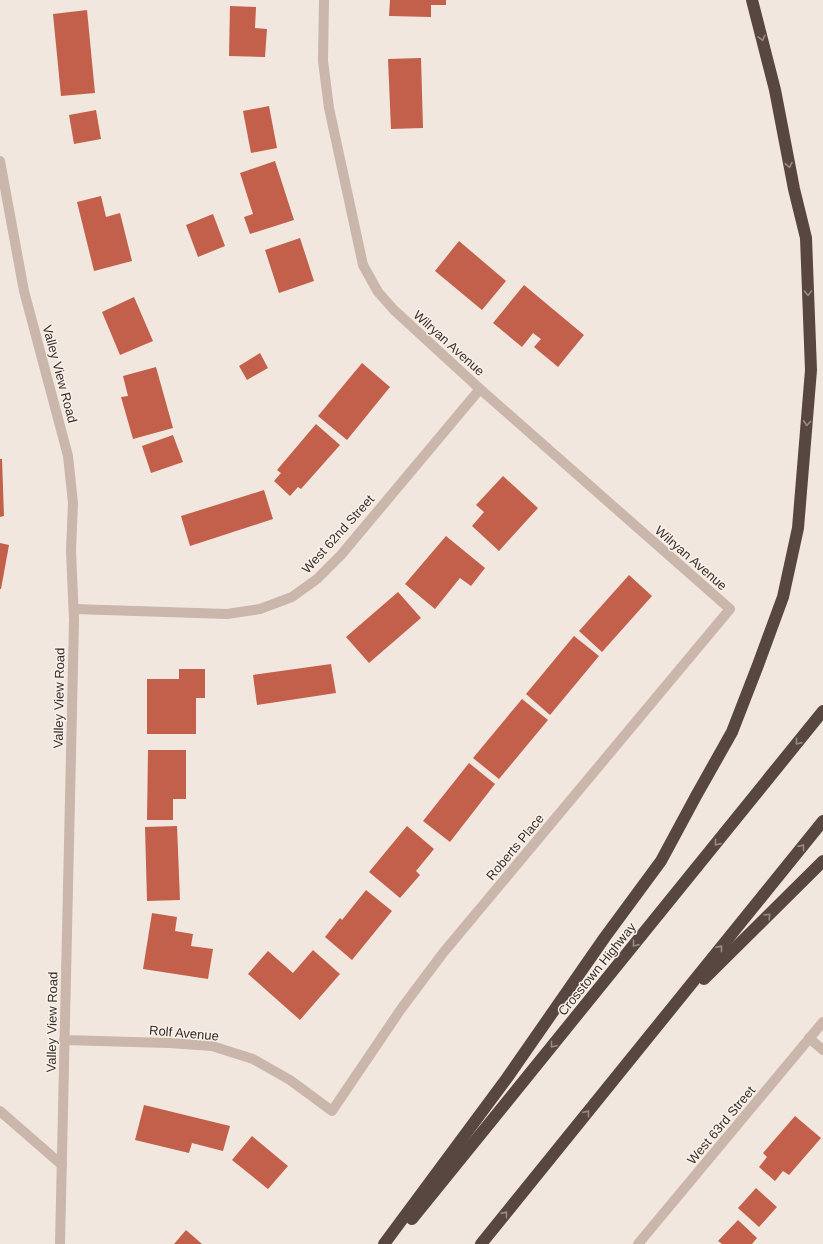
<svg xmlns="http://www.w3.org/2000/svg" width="823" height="1244" viewBox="0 0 823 1244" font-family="Arial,sans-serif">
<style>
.building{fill:#c3604b}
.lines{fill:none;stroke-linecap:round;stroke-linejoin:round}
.minor{stroke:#cab6aa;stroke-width:10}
.highway{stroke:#584641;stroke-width:12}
.oneway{stroke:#988a85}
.labels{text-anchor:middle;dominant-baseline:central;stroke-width:3;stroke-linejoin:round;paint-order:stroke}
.street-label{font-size:13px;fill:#372d29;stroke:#f9f1ea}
</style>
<rect width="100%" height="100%" fill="#f2e7de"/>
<g class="building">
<polygon points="390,0 446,0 446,5 431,5 431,17 389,16"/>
<polygon points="230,6 256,7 255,28 267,29 265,57 229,56"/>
<polygon points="87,10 95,93 61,96 53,14"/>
<polygon points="421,58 423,128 391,129 388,59"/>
<polygon points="269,106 277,148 251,153 243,111"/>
<polygon points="96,110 101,139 74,144 69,115"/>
<polygon points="275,161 294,220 250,234 244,217 253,214 240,173"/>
<polygon points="101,196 106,217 120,213 132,261 94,271 77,202"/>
<polygon points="213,214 225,246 198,257 186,225"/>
<polygon points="300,238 314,281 279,293 265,250"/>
<polygon points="459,241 506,281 482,310 435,271"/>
<polygon points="524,285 584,335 558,367 534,347 541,339 533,333 522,347 493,323"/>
<polygon points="134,297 153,341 120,355 102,312"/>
<polygon points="260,353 268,368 247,380 239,366"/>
<polygon points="362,363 390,387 347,440 318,416"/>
<polygon points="156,367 173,428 133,439 121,397 128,396 123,376"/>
<polygon points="316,424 340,445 301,489 298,487 290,496 274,481 281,473 277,470"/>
<polygon points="173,435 183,462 151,473 142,446"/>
<polygon points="0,459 2,459 4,516 0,517"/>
<polygon points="503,476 538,508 499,551 472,526 484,512 476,505"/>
<polygon points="264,490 273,519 190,546 181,516"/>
<polygon points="446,536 485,568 471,586 460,578 435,609 405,584"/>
<polygon points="0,543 9,545 1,589 0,589"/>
<polygon points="629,575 652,596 602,652 579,631"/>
<polygon points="398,592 421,618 369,663 346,637"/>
<polygon points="574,636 599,656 550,715 526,694"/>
<polygon points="331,664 336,693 257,705 253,675"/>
<polygon points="179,669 205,669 205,698 196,698 196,734 147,734 147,679 179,679"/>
<polygon points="522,699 548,720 499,779 473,758"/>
<polygon points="148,750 186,750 186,799 173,799 173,820 147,820"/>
<polygon points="469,763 495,784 450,842 423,821"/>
<polygon points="177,826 180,900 147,901 145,827"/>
<polygon points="407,826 434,849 416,871 420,875 400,898 369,872"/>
<polygon points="366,890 392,911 352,960 325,937 340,918 342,920"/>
<polygon points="152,913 177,917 175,931 193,934 191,946 213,949 208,979 143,969"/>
<polygon points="313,950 340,974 300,1020 248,974 268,951 293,973"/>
<polygon points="144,1105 230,1126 223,1151 192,1143 189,1153 135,1140"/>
<polygon points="795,1116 821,1138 789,1175 783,1171 775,1181 759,1167 767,1157 763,1153"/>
<polygon points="252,1136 288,1166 268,1189 232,1160"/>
<polygon points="756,1188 777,1207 759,1227 738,1208"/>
<polygon points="738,1220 757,1238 752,1244 722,1244 718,1241"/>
<polygon points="186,1230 202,1244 174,1244"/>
</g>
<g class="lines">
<g class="minor">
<polyline points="0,161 24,291 68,456 73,503 71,550 74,620 60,1244"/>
<polyline points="74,609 227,614 260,609 292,597 317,579 341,555 480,389"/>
<polyline points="809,1038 823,1050"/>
<polyline points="64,1040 169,1043 212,1046 253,1059 290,1080 332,1111 401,1009 443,953 730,609 480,389 394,310 378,292 363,265 329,108 323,61 324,0"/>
<polyline points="0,1111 62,1165"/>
<polyline points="638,1244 823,1022"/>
</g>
<g class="highway">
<polyline points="704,979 823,861"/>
<polyline points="412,1219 823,711"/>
<polyline points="384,1244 507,1078 605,937 661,861 696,796 732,732 758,665 783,597 798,528 811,370 806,238 794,189 775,90 752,0"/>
<polyline points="481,1244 823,821"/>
</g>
</g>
<defs><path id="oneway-chevron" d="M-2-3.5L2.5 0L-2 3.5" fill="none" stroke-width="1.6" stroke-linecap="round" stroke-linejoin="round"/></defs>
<g class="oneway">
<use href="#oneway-chevron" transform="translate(762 38) rotate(76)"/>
<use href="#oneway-chevron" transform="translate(789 165) rotate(79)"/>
<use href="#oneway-chevron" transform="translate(808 293) rotate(88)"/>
<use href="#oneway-chevron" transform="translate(807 423) rotate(94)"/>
<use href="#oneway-chevron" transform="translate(798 742) rotate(129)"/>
<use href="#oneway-chevron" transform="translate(717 843) rotate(129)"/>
<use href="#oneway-chevron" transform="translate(802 847) rotate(-51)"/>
<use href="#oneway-chevron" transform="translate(768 916) rotate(-45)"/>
<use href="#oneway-chevron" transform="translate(635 944) rotate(129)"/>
<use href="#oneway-chevron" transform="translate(720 948) rotate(-51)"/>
<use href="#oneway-chevron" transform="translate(553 1045) rotate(129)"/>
<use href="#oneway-chevron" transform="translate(587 1113) rotate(-51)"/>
<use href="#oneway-chevron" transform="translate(505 1214) rotate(-51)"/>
</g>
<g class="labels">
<g class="street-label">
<text transform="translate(449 343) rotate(42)">Wilryan Avenue</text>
<text transform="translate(60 374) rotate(75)">Valley View Road</text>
<text transform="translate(338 534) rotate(-48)">West 62nd Street</text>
<text transform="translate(691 558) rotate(41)">Wilryan Avenue</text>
<text transform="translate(59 698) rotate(-89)">Valley View Road</text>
<text transform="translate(515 847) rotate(-50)">Roberts Place</text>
<text transform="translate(597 969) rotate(-51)">Crosstown Highway</text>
<text transform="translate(52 1022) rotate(-89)">Valley View Road</text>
<text transform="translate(184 1033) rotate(5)">Rolf Avenue</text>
<text transform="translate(721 1125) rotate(-50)">West 63rd Street</text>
</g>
</g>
</svg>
